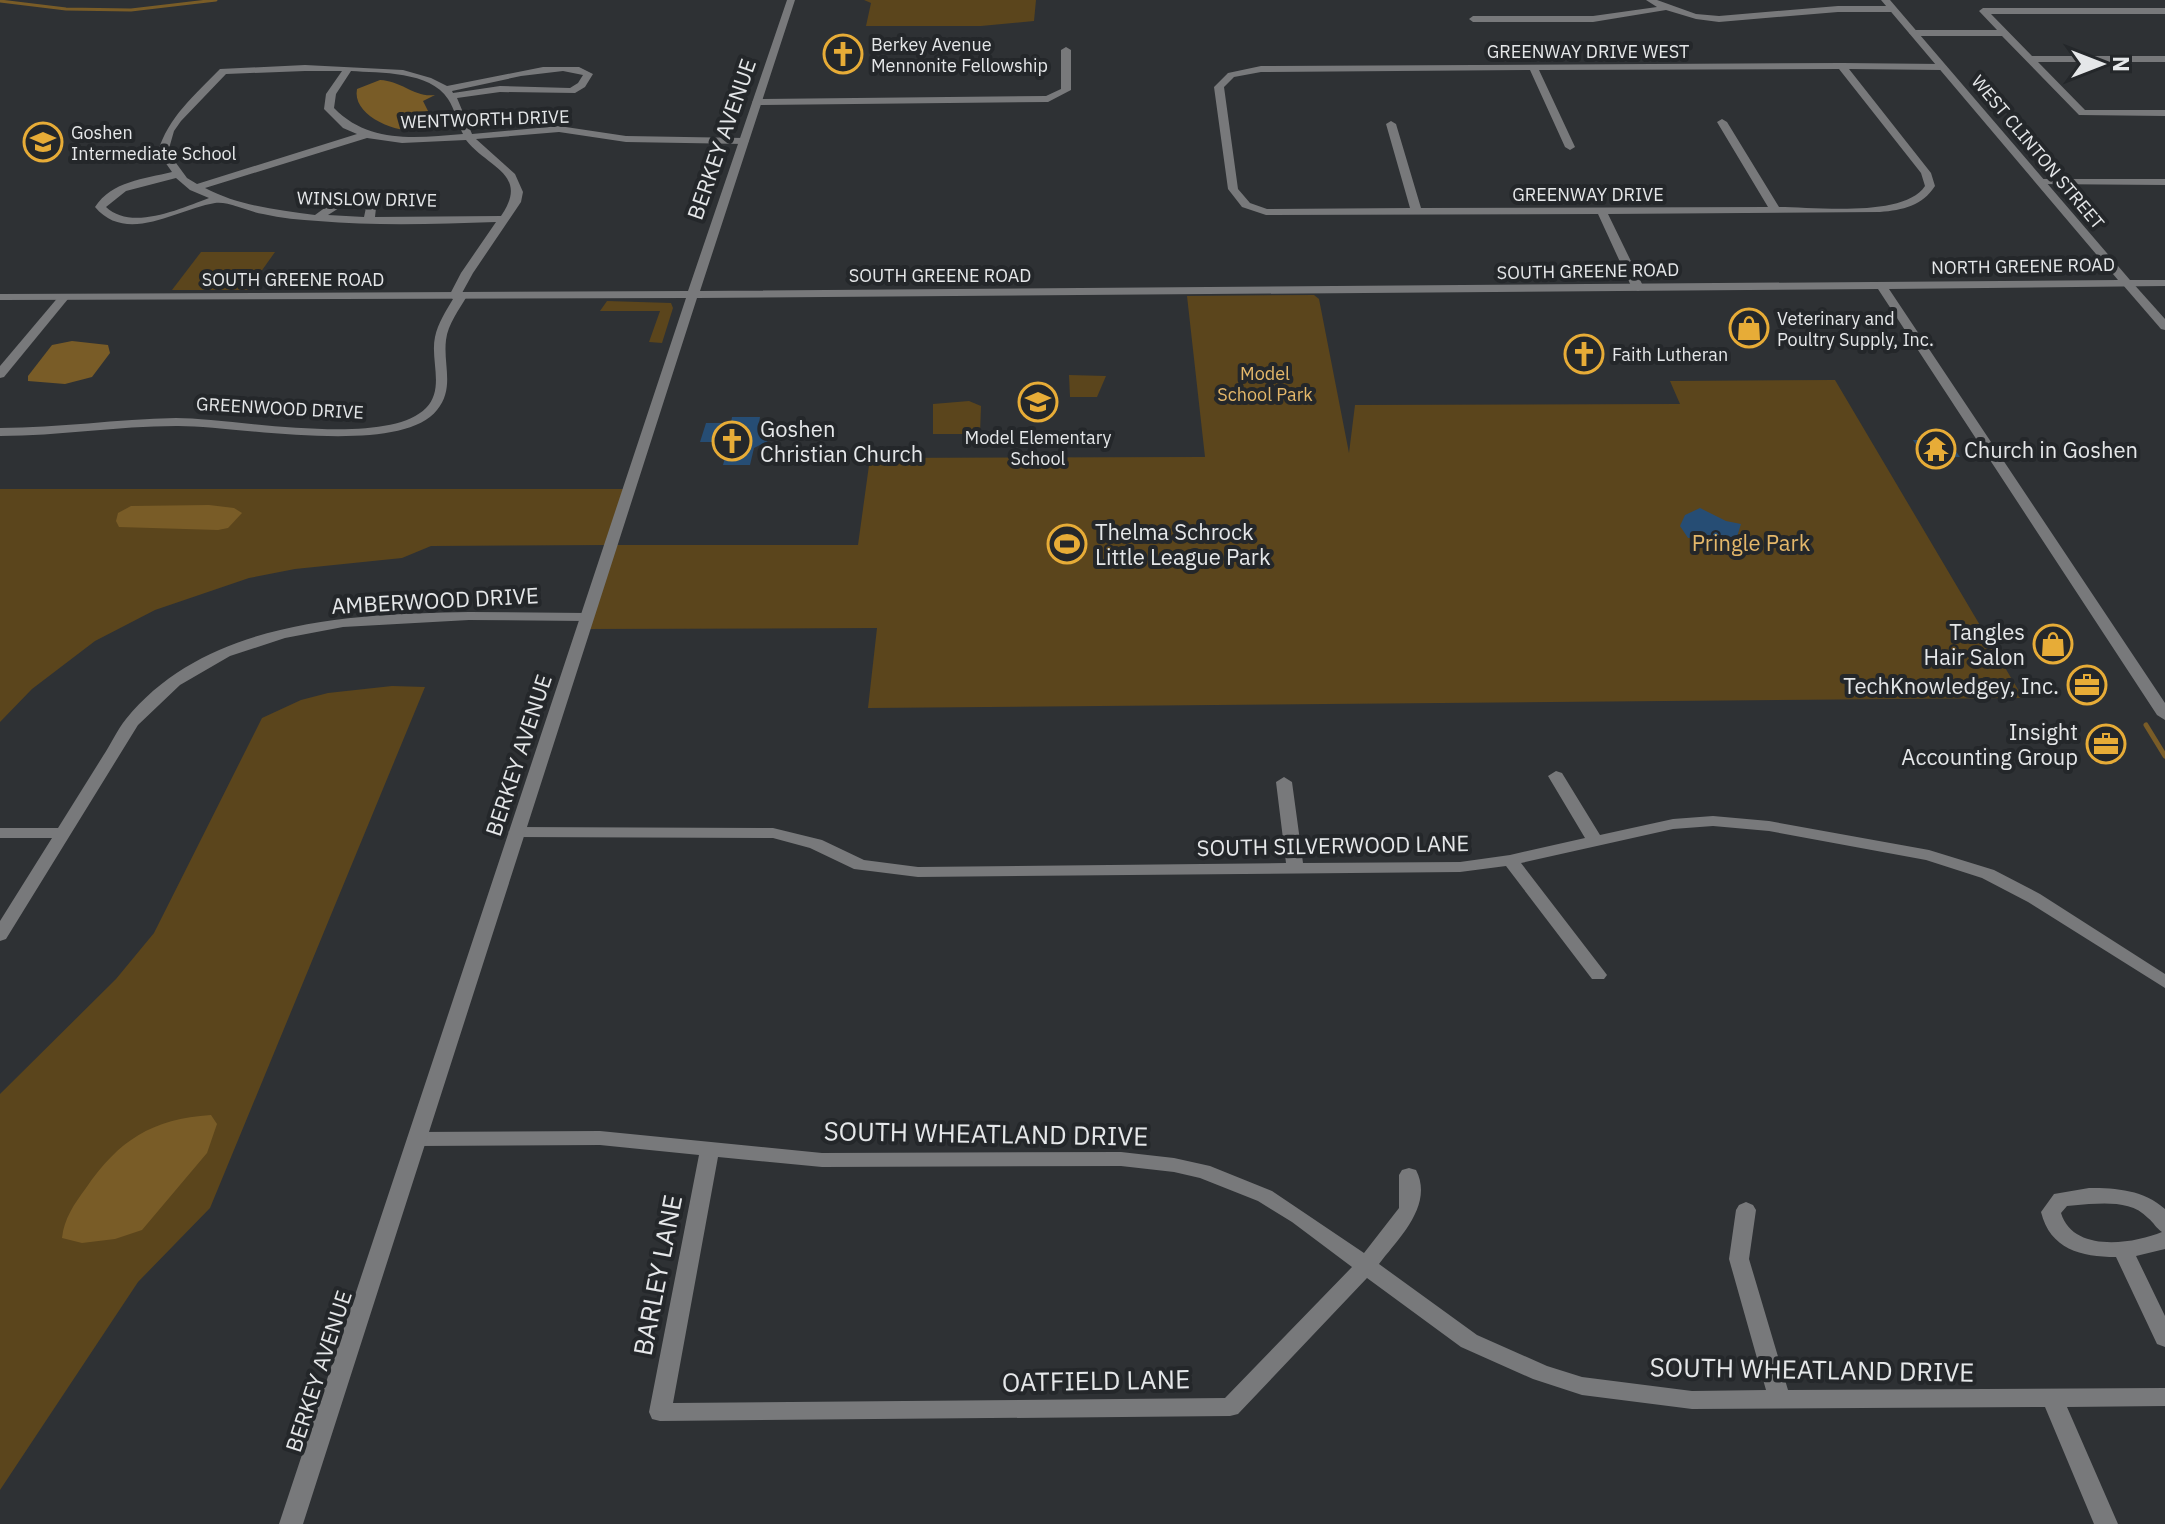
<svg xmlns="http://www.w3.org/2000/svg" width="2165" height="1524" viewBox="0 0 2165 1524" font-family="'IBM Plex Sans',sans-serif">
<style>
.green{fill:#5b451c}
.water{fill:#795c27}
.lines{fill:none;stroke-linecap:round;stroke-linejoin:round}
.stream-far1{stroke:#795c27;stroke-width:3}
.stream{stroke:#795c27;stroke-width:5}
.building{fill:#264d74}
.minor{fill:#78797b;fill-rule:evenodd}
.tertiary{fill:#78797b;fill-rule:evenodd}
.labels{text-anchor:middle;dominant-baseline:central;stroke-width:8;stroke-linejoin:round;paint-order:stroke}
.far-poi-label{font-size:18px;fill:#e5e7e9;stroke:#24272a;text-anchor:start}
.far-street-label{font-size:18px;fill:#e5e7e9;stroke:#24272a}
.far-park-label{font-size:18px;fill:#e5b86a;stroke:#24272a}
.street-label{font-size:22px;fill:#e5e7e9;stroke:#24272a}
.poi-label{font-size:22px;fill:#e5e7e9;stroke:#24272a;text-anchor:start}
.park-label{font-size:22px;fill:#e5b86a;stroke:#24272a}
.near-street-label{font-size:26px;fill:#e5e7e9;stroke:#24272a}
</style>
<rect width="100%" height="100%" fill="#2e3134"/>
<g class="green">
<polygon points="864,0 1036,0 1034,21 981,26 866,26 871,3"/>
<polygon points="201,252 275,252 248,290 172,290"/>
<polygon points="1314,295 1319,299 1349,453 1355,405 1680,404 1670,381 1835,380 2023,698 868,708 877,628 582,629 608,545 431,546 402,558 295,569 249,578 155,610 95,641 32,689 0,722 0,489 628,489 610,545 858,545 870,458 1205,457 1187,296"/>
<polygon points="607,301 671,303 673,308 662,343 649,342 660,311 600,311"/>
<polygon points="1069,375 1106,376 1097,397 1070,397"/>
<polygon points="969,401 981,406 980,434 933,434 933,404"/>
<polygon points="392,686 425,687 210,1208 138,1282 0,1490 0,1094 116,979 154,933 262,718 301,700 328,693"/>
</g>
<g class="water">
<path d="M380,80C402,81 415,98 435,95L423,101L433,121L432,128C409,139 351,119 357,89Z"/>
<polygon points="72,341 108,345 110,353 92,377 65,384 28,381 28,376 52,345"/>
<polygon points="209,505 234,508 242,513 228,528 218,530 119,527 116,521 118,513 131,506"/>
<path d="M211,1115L217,1124L207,1153L142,1230L115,1239L82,1243L62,1238C64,1219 74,1204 86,1188C119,1140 152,1119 211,1115Z"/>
</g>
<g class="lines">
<polyline class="stream-far1" points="0,1 66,9 131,10 216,0"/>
<polyline class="stream" points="2146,725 2165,756"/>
</g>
<g class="building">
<polygon points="732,417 760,417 759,423 775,423 772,439 754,448 750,465 723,465 729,442 700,442 706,423 731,423"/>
<polygon points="1913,440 1948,440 1960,457 1924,457"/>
<polygon points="1700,508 1726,521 1741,524 1736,540 1720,537 1688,538 1680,526 1685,515"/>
</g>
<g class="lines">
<g class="minor">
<polygon points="1646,0 1657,0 1696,14 1719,16 1838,6 1893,6 1897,9 1893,12 1838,12 1719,22 1696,19 1666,10 1593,22 1473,22 1469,19 1473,16 1593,16 1657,7"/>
<polygon points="1983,8 2165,8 2165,14 1991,14 2032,56 2165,56 2165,62 2038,62 2085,110 2165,110 2165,116 2079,115 2002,36 1914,36 1909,33 1914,30 1997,30 1979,11"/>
<polygon points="1066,47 1071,50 1071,90 1048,102 757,105 752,102 757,99 1046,96 1061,89 1061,50"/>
<path d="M1842,63L1942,64L1947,67L1942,70L1849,69L1931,173L1935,186C1922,206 1903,210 1880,212L1608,214L1644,288L1638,291L1632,288L1598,214L1266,215L1242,207L1228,189L1214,87L1228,73L1261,66ZM1839,69L1921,173L1925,186C1904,218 1814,207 1779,207L1727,122L1722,119L1717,122L1768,207L1421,208L1396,124L1391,121L1386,124L1410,208L1267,209L1250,203L1238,189L1224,87L1234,77L1261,72L1530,70L1565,147L1570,150L1575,147L1539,70Z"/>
<path d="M305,65L403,70L431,78L447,86L543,67H579L593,74L585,87L575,93L500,92L457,98L472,134L559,126L626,136L744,138L749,141L744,144L626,142L559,132L476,139L515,174L523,192L521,202L473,273L462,293L467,296C459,310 448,324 446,340C443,365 455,388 437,410C399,458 234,425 176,426C117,426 59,436 0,436V428C59,428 117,419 176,418C233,418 386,449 426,408C445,389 430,360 435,337C438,323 446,311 453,299L449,296L461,273L496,222C437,224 377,226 318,221C300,220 281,218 263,214C249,212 229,201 215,203C177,209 127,245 95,207C112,181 144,179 172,172L158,152C168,117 195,95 220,69ZM305,71H342L326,94L324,109L343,128L357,134L197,184L187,178L168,152L174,131L181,121L226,74ZM351,71C380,73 430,71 448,99C455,109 457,123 463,134C416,138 369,144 334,108L336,94ZM563,71L583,75L578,83L570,88L500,86L453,93L452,91L521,76ZM367,138L402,143L466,140C488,168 530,174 501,216L375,217L377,199C352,190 335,200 315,215C278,210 239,206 205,188ZM176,178L190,190L209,198C180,209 131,231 106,207L126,191ZM358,201L367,203L364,217L328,215L347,203Z"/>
<polygon points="2041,179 2165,179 2165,185 2037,184 2037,180"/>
<polygon points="2127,280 2131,281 2165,319 2165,330 2161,329 2123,285 2123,281"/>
<polygon points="64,294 68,295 68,299 4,377 0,378 0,366 60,295"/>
<path d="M469,612L586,613L593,617L586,621L469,620L343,627L285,638L230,656L180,685L138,725L6,939L0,941V921L52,838H0V828H58C73,804 88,780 103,756C111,744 117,730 126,719C206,620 352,614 469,612Z"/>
<polygon points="1556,771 1562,773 1600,835 1673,819 1713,816 1769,821 1929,850 1994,870 2040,894 2165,974 2165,988 2028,902 1982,878 1926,860 1769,831 1713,826 1673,829 1521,863 1604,971 1607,975 1604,979 1592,979 1506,866 1460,872 918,877 854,869 810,848 773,838 516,837 508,832 516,827 773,828 822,840 864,860 918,867 1286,863 1276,782 1284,777 1292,782 1303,863 1460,862 1510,855 1585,838 1548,776"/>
<path d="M600,1131L822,1153L1121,1152L1174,1158L1210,1166L1272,1191L1364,1253L1399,1208V1175L1402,1170L1409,1168L1416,1170C1434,1205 1399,1238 1379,1264L1477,1335L1547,1366L1582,1377L1692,1391L1766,1390L1729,1259L1736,1210L1739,1205L1746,1202L1753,1205L1756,1210L1749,1259L1788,1390L2165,1388V1406L2067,1407L2118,1524H2094L2045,1407L1692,1409L1582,1395L1533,1379L1461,1347L1367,1278L1238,1414L1230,1416L660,1421L652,1419L649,1412L699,1155L600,1145L417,1146L410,1144L407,1139L410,1134L417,1132ZM718,1157L822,1167L1121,1166L1174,1172L1200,1178L1258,1201L1292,1222L1352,1267L1225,1398L673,1403Z"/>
<path d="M2089,1188C2117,1188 2144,1190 2165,1209V1249L2136,1256L2165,1316V1347L2157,1344L2116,1257C2081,1257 2050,1249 2041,1212L2054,1194ZM2089,1204C2110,1203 2133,1202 2148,1218C2154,1223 2156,1228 2162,1232C2133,1244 2073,1253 2061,1213L2067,1206Z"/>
</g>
<polygon class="tertiary" points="787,0 795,0 700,291 2118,280 1881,0 1890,0 2130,280 2165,280 2165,286 1889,289 2165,703 2165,720 2157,715 1878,289 697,298 303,1524 279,1524 686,298 0,300 0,294 688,291"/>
</g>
<defs>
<g id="church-ring" transform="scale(2)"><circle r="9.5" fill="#24272a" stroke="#e7ac37" stroke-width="1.5"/><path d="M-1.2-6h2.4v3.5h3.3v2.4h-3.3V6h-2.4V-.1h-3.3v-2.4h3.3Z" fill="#e7ac37"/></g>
<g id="school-ring" transform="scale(2)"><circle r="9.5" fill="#24272a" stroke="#e7ac37" stroke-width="1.5"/><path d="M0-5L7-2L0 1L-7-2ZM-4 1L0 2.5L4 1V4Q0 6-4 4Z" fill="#e7ac37"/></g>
<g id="shop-ring" transform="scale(2)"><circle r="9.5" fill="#24272a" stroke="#e7ac37" stroke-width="1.5"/><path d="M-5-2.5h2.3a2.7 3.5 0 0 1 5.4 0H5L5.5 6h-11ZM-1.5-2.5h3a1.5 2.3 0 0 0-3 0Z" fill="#e7ac37"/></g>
<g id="temple-ring" transform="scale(2)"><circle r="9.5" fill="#24272a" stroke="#e7ac37" stroke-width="1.5"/><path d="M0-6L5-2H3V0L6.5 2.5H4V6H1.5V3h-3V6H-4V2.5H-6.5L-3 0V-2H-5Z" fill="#e7ac37"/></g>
<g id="stadium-ring" transform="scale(2)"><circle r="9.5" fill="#24272a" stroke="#e7ac37" stroke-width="1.5"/><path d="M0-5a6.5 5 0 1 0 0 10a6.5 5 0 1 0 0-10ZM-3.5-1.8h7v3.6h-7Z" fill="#e7ac37"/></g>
<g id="office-ring" transform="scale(2)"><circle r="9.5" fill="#24272a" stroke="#e7ac37" stroke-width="1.5"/><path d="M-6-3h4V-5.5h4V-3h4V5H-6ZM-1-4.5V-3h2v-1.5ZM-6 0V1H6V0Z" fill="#e7ac37"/></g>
</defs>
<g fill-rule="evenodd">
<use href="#church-ring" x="843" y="54"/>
<use href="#school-ring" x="43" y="142"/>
<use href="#shop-ring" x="1749" y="328"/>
<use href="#church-ring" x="1584" y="354"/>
<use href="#school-ring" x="1038" y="402"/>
<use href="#church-ring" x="732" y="441"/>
<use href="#temple-ring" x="1936" y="449"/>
<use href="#stadium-ring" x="1067" y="544"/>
<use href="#shop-ring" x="2053" y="644"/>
<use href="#office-ring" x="2087" y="685"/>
<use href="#office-ring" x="2106" y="744"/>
</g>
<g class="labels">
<g class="far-poi-label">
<text x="871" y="44">Berkey Avenue<tspan x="871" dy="21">Mennonite Fellowship</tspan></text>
<text x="71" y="132">Goshen<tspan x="71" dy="21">Intermediate School</tspan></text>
<text x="1777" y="318">Veterinary and<tspan x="1777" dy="21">Poultry Supply, Inc.</tspan></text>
<text x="1612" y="354">Faith Lutheran</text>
<text x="1038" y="437" text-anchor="middle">Model Elementary<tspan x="1038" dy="21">School</tspan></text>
</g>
<g class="far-street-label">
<text x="1588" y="51">GREENWAY DRIVE WEST</text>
<text transform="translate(485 119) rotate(-2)">WENTWORTH DRIVE</text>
<text transform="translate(2038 152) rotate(50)">WEST CLINTON STREET</text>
<text x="1588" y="194">GREENWAY DRIVE</text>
<text transform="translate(367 199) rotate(1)">WINSLOW DRIVE</text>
<text transform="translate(2023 266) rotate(-1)">NORTH GREENE ROAD</text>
<text transform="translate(1588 271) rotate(-1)">SOUTH GREENE ROAD</text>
<text x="940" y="275">SOUTH GREENE ROAD</text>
<text x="293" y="279">SOUTH GREENE ROAD</text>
<text transform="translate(280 408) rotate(3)">GREENWOOD DRIVE</text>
</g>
<g class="far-park-label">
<text x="1265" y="373">Model<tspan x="1265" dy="21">School Park</tspan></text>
</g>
<g class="street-label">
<text transform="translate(721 139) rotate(-71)">BERKEY AVENUE</text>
<text transform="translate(435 600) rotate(-3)">AMBERWOOD DRIVE</text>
<text transform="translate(518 755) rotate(-72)">BERKEY AVENUE</text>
<text transform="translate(1333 845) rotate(-1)">SOUTH SILVERWOOD LANE</text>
<text transform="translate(318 1371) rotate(-72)">BERKEY AVENUE</text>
</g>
<g class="poi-label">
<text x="760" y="428">Goshen<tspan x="760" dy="25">Christian Church</tspan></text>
<text x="1964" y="449">Church in Goshen</text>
<text x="1095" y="531">Thelma Schrock<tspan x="1095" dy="25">Little League Park</tspan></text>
<text x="2025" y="631" text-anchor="end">Tangles<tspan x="2025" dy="25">Hair Salon</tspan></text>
<text x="2059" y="685" text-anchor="end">TechKnowledgey, Inc.</text>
<text x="2078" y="731" text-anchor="end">Insight<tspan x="2078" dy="25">Accounting Group</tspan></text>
</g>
<g class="park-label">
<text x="1751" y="542">Pringle Park</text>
</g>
<g class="near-street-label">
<text transform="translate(986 1133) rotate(1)">SOUTH WHEATLAND DRIVE</text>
<text transform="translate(657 1275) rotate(-79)">BARLEY LANE</text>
<text transform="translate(1812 1369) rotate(1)">SOUTH WHEATLAND DRIVE</text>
<text transform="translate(1096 1380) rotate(-1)">OATFIELD LANE</text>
</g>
</g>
<g transform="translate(2101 64) rotate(90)" stroke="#24272a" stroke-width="6" paint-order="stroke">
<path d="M0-6L14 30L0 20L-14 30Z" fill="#e5e7e9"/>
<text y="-12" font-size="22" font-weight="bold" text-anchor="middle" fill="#e5e7e9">N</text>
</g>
</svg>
